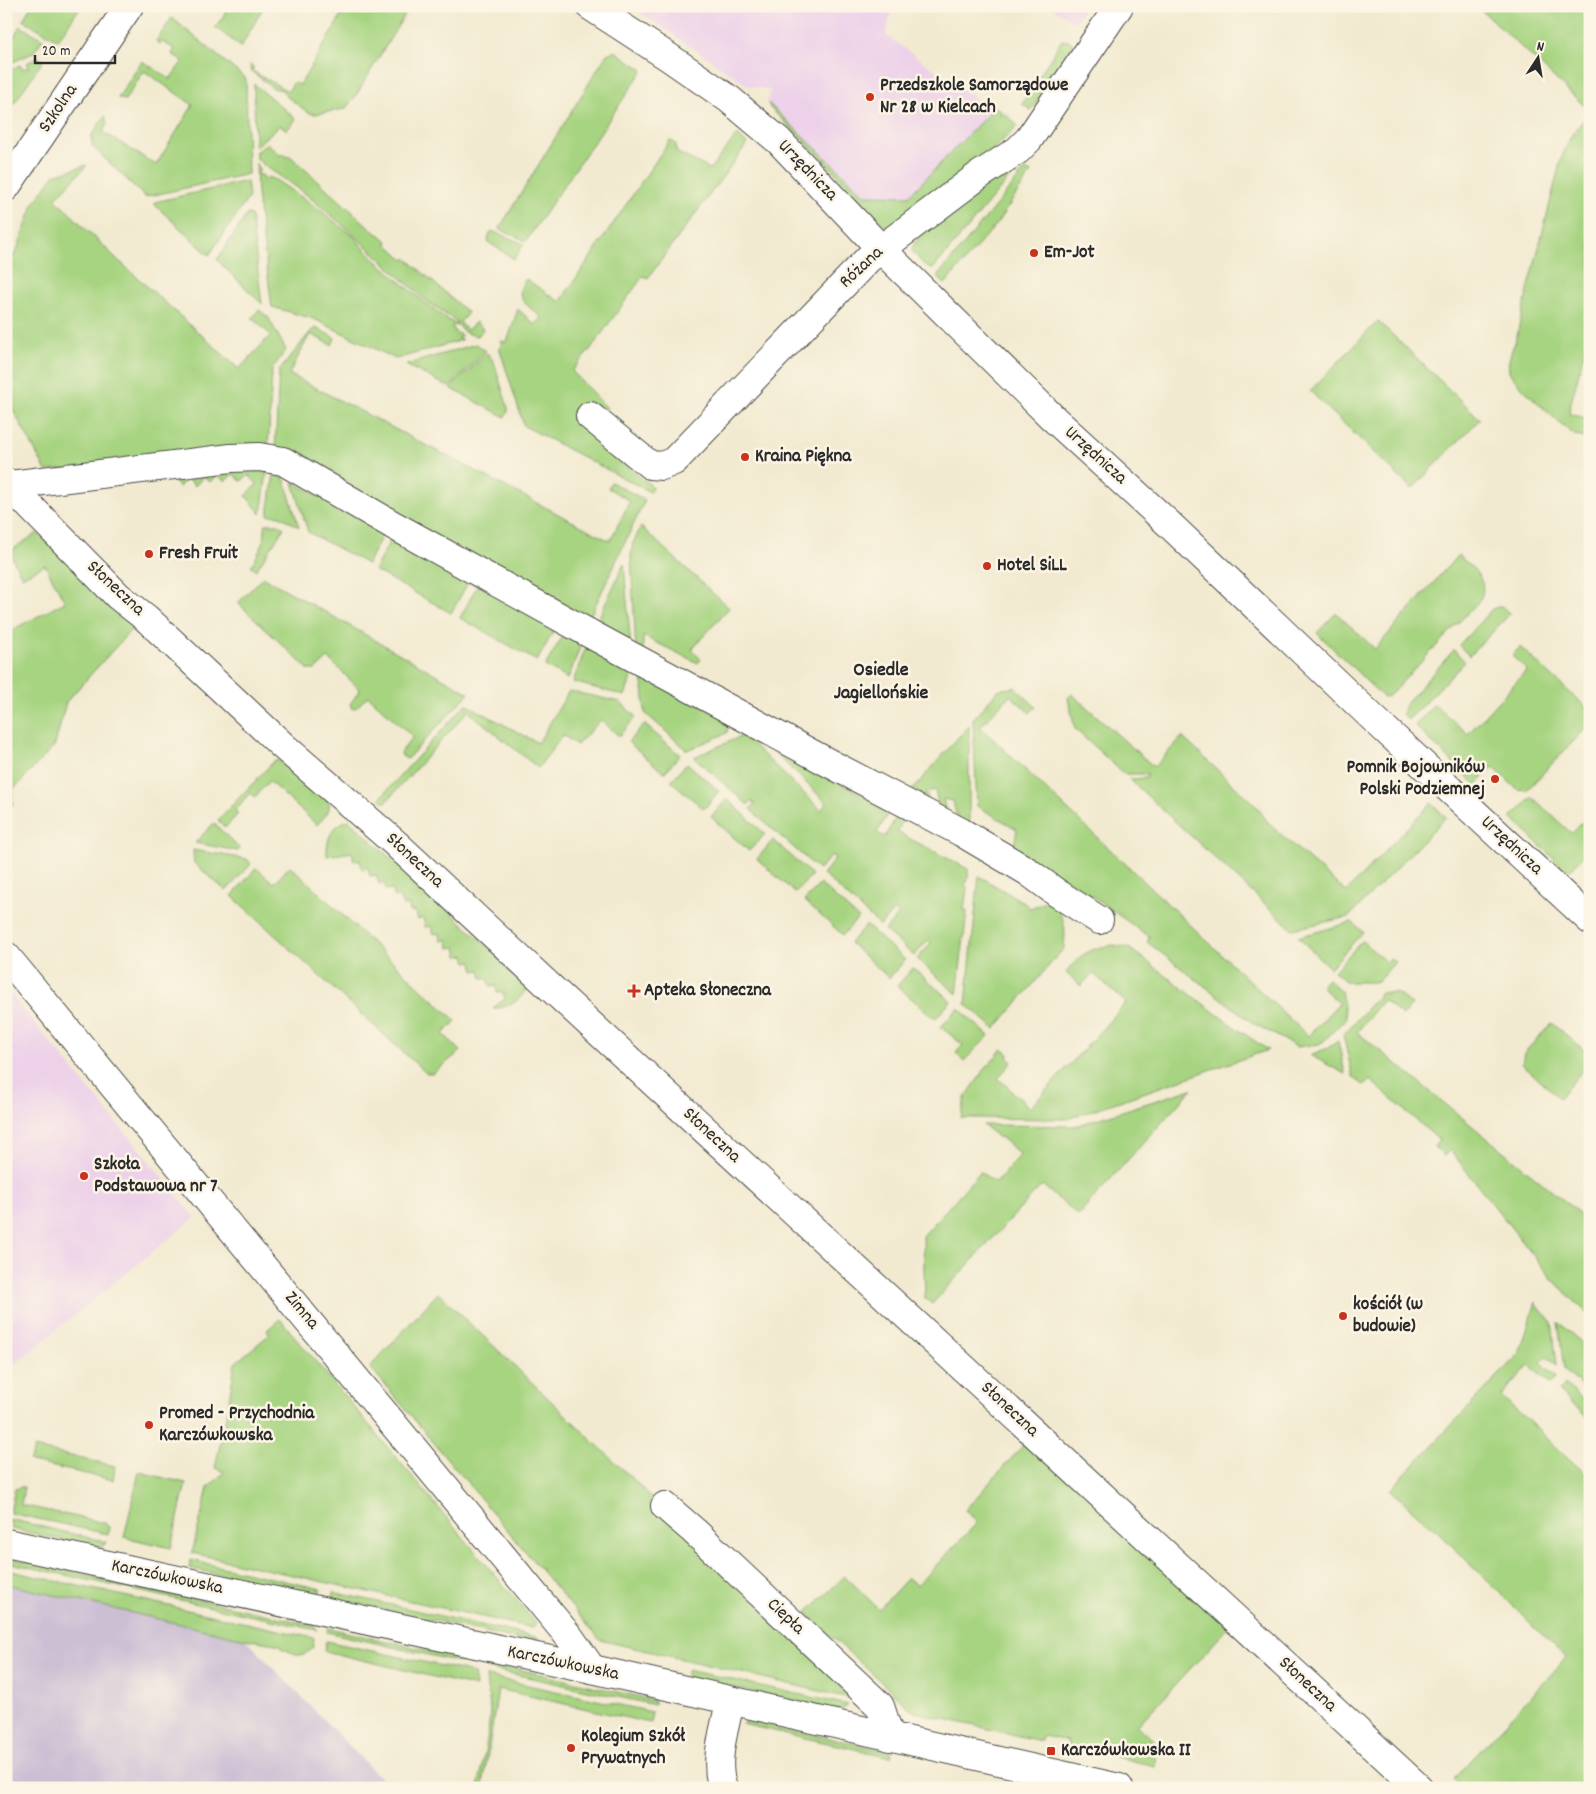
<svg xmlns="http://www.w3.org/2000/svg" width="1596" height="1794" viewBox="0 0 1596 1794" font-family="Dekko,sans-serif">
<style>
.built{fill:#edd1e9}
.industrial{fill:#ccbfd4}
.green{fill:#a7d481;stroke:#698056}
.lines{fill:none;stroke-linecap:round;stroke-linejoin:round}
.minor-casing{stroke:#494844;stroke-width:30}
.minor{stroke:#fff;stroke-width:28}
.poi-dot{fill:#c8321e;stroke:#fcf5e5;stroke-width:2}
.labels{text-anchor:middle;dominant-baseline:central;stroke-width:5;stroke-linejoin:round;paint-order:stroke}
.poi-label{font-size:19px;font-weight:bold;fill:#2b2b2b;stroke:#fcf5e5;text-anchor:start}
.street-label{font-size:19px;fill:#2b2b2b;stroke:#fcf5e5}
.neighbourhood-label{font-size:20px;font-weight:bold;fill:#2b2b2b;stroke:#fcf5e5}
</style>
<rect width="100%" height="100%" fill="#fcf5e5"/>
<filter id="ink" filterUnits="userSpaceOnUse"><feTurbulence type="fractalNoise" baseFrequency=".02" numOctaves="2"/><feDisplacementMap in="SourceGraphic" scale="10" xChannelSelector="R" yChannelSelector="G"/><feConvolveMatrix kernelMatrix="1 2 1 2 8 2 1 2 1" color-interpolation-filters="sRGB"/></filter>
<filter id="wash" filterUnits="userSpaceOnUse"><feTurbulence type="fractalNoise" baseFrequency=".0096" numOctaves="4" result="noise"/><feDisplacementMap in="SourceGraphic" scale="20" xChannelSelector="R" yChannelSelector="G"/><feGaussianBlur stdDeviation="1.12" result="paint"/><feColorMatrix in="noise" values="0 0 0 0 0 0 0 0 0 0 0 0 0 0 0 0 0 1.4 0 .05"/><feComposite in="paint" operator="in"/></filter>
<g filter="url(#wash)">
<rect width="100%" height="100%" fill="#f2ead0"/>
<g class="built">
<polygon points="631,6 893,6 886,35 992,111 909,196 865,195 768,103 770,90 749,86"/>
<polygon points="1050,6 1085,6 1075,22"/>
<polygon points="6,989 195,1217 6,1371"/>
</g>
<polygon class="industrial" points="6,1584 245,1639 390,1788 6,1788"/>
<g class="green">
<polygon points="31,6 81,6 58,40 23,20"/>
<polygon points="229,6 264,6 241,47 215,27 220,22"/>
<polygon points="347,6 410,6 355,97 345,109 315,114 309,113 286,96 282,90 273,88 251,71 250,65 254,68 252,69 254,72 288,91 294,82 300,85"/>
<polygon points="1477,6 1588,6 1590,8 1590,111"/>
<polygon points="172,18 246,79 248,174 145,197 92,146 92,135 105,116 107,124 103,132 156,165 193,105 144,71 125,100 118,98 142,61 170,79 183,61 172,54 175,49 162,42 160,44 156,41"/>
<polygon points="20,26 43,39 33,53 6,65 6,45 14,36"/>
<polygon points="1062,40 1070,41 1076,47 1031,110 1022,104"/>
<polygon points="615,51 643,70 526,241 499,229 607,54"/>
<polygon points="38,57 43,61 6,115 6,72 20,65 23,69 29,67 27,63"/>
<polygon points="254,84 296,119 287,130 280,125 255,147"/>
<polygon points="768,103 865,195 909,196 995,107 1001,111 1000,115 1006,114 1018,126 989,153 889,227 886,227 824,161 771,109"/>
<path d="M1584,119L1590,125V331L1569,410L1570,414L1590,419V439C1585,438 1579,437 1575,435C1565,429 1514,382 1510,373C1506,365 1511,354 1513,346H1514L1561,159L1570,138Z"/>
<path d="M736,136H739L747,144L648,278L643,276L590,350L572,371L607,408L605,410L598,404L585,424L607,448L644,480L650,484L652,487L650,492L524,426L500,350L501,341L507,342L518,309L535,325L542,318C528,305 511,298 526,279L560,302L670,140L676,144V152L710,169Z"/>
<polygon points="267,143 281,156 283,154 287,157 289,155 377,234 379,234 388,242 387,244 404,260 406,258 468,313 460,322 467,330 476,322 483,329 479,335 476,336 464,332 456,322 423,298 344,226 302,191 265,166 256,158 256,152"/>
<polygon points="256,163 260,171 258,173 258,175 262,175 265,179 269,177 274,179 312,204 353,236 374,259 417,296 445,318 457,325 452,326 456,334 458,333 462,336 460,335 458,339 462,340 396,359 314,319 272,307 257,194"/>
<polygon points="87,165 55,199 119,261 239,369 271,335 252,318 259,310 268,317 286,350 272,369 268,451 46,471 6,397 6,266 17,250 33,205 54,175"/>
<path d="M1020,165L934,268L931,269L924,265L912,251C913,228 999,178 1020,165Z"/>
<polygon points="1025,170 1031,173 995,226 945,284 937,277"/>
<polygon points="247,181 249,197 209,255 155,205 155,202"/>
<polygon points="247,214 251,215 262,304 217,260"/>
<polygon points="492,231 524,244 514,259 488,242 489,235"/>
<polygon points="1378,321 1480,419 1412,489 1310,391"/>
<polygon points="316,328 335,338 332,345 310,334 289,374 610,541 630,501 608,488 611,482 645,500 587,623 275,453 279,371 312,330"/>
<polygon points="476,344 486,351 449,387 406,365"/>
<polygon points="487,353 494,362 508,408 508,412 505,417 450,388"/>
<polygon points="241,469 267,472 261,514 246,496 257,484 249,475 241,481 233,474 225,481 217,475 210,482 204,477 195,486 187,478 179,487 172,480"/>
<polygon points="274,474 284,478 299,527 280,516 268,515"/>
<polygon points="293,482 384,532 367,564 308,532"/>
<path d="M265,524H278L284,528L256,570L251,566C260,551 266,541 265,524Z"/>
<polygon points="641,527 729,608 692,649 701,660 698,663 643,636 643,654 636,651 631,556 633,543"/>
<polygon points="37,533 132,624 131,630 66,702 55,745 12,791 13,804 6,809 6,633 65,602 45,565 22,577 9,552"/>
<polygon points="392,538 469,581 451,613 374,570"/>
<path d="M1458,555C1472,567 1491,581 1479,601L1389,696L1383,697L1317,633L1336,613L1375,649Z"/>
<polygon points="624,564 631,649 594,628"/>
<polygon points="263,577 469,693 407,759 402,756 401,752 413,737 368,696 357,707 352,709 350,704 360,690 328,658 315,670 309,670 238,603"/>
<polygon points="478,584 556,627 537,661 460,618"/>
<polygon points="1498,607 1503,607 1510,614 1469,656 1459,645 1492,609"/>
<polygon points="565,632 582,642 568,679 545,666"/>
<polygon points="587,644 634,670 625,696 573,682"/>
<polygon points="1520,647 1590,711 1590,724 1527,790 1517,789 1493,767 1476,785 1415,726 1434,704 1468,734 1527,670 1512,656"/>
<polygon points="1454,650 1465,662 1408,720 1402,713 1406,703"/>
<polygon points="642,673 729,720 727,733 687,750 645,713"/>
<polygon points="1015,687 1036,707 1030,713 1010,695 980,727 1308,1036 1339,1003 1321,986 1328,979 1341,991 1346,1018 1324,1041 1319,1044 1297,1047 1253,1023 1147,942 1150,937 1077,886 1014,848 1017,829 977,806 973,719 998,690"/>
<polygon points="569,691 620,702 636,717 619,736 601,720 577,745 563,735 538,768 468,711 385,803 380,798 466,704 538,743"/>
<polygon points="1072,694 1154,767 1182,737 1258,808 1269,824 1346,892 1431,803 1446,817 1349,917 1292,929 1129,779 1146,778 1148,774 1124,774 1075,729 1068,698"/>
<polygon points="644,724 680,755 665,772 663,772 628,742"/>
<polygon points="969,725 969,827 958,822 953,801 943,799 947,816 940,812 935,790 926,792 930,806 908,795"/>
<polygon points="742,736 745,737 821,810 827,803 775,753 796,764 802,763 835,783 837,781 890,810 877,833 885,837 900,810 904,817 897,832 968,869 968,878 965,885 967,887 964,910 967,911 957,994 917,959 931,943 928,940 914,956 885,930 899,914 894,910 880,926 823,874 835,859 832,855 819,870 750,809 755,804 752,801 748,805 694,757"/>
<path d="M278,760L329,801C331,812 324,817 317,825L269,781L255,797L250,793L235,810L238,814L225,828L218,820L274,761Z"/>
<polygon points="687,763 719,791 704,809 671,781"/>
<polygon points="1532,797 1571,833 1590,814 1590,849 1571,869 1566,870 1511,818"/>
<polygon points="727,799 765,834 749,851 711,817"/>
<path d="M349,820L522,978L527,987C522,1000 507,1009 493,1008L505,999L503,992L497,993L496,985L490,986L488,978H482L480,970L474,971L472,961L467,962L465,955L458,956L456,947L449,948L448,940L441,941L440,933L434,934L431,926L425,927L423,918L418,920L415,911L410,912L409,905L403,906L399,897H394L392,889L386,890L384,883L379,884L376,875L370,876L368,868L362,869L360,860L354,861L352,852L327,856C326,839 332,825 349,820Z"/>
<polygon points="213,824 215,824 239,848 238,851 195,843"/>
<polygon points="773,840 812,875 795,893 757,859"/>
<polygon points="193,850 247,859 251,864 226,891 194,863"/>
<polygon points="290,866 456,1021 443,1034 461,1051 433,1073 426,1073 232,896 256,868 274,883"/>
<path d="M979,876L1023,902L1030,908L1051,900C1065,917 1066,927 1064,948L995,1029L966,1004Z"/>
<polygon points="820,884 858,918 843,935 804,901"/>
<polygon points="1352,922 1363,932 1330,968 1298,937"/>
<polygon points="866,925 905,960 889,978 850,943"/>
<polygon points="1362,941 1386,962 1391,958 1395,962 1379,980 1374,982 1346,982 1334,971"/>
<path d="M1115,945L1129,948L1230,1024L1268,1050L1067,1119L961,1118L965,1098L983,1072L1002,1049L1009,1054L1007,1057L1012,1062L998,1078L1030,1108L1126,1003L1093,973L1081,986L1066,973C1081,953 1090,948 1115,945Z"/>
<polygon points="913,968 951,1001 936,1018 934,1016 933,1017 897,986"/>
<polygon points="1381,993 1396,993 1412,1005 1403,1016 1383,1000 1357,1032 1590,1222 1590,1316 1552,1279 1450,1150 1444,1156 1434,1147 1439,1140 1370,1080 1365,1086 1353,1077 1343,1035"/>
<polygon points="958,1008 989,1036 964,1061 956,1053 963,1045 941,1027"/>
<polygon points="1552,1023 1590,1055 1590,1062 1559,1098 1522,1064 1524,1053"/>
<polygon points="1338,1041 1345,1074 1310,1055 1328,1048"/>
<polygon points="1192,1089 1078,1215 1042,1185 932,1304 925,1298 923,1236 980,1172 996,1183 1020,1154 1000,1137 999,1138 983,1125 1075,1126"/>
<polygon points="438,1293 663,1508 849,1694 845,1697 600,1640 370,1367"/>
<polygon points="1536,1302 1536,1305 1552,1322 1557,1365 1547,1356 1541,1362 1556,1377 1551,1384 1529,1365 1501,1396 1590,1478 1590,1788 1464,1788 1454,1779 1566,1658 1438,1532 1390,1490 1519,1354"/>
<polygon points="280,1319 536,1624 533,1628 192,1553 208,1488 224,1472 215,1468 227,1413 235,1363 270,1334 267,1330"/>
<polygon points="1558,1322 1590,1350 1590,1394 1564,1370"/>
<polygon points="1565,1384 1590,1407 1590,1420 1558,1391"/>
<polygon points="1028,1440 1230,1626 1137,1726 1158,1744 1155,1766 1067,1746 1068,1741 1043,1736 1041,1741 914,1712 806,1613 845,1576 879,1609 908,1578 917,1585 978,1522 965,1510"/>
<polygon points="34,1448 115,1466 113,1480 32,1462 29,1460 32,1457"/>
<polygon points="139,1472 186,1483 171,1548 124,1537"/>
<polygon points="21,1487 24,1487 21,1505 105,1523 109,1527 108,1534 10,1513 15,1489"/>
<polygon points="9,1519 107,1542 101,1548 12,1529"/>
<polygon points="6,1557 313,1625 317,1630 6,1562"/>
<polygon points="190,1560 321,1589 319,1594 315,1596 189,1568"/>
<polygon points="6,1570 314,1638 313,1647 304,1655 298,1655 281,1648 281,1645 245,1639 6,1584"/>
<polygon points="333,1592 539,1638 526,1641 337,1599 333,1598"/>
<polygon points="328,1628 471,1660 473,1665 327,1632"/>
<polygon points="326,1641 474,1673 476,1687 324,1651"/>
<polygon points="491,1663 653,1700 655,1705 486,1668"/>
<polygon points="687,1670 848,1705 841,1710 837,1710 686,1677"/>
<path d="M486,1676L652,1712L650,1723L498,1689L483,1785L486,1788H478C483,1763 489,1736 490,1710C490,1699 486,1689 486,1676Z"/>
<polygon points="746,1721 751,1721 892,1752 891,1757 742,1724"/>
</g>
</g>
<g filter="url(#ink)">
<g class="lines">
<g class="minor-casing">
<g id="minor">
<polyline points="590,6 670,58 729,99 779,141 881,249 1053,418 1169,524 1375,720 1590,920"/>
<polyline points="6,187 129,6"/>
<polyline points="590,416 650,465 662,466 674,461 868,259 978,176 1018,150 1029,139 1119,6"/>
<polyline points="6,482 118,596 146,618 283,746 395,843 550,987 1419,1788"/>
<polyline points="10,485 231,458 259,457 283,461 393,525 594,636 829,763 961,832 1027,871 1057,893 1099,920"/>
<polyline points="6,956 571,1639 592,1669"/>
<polyline points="665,1506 694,1531 880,1706 890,1737"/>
<polyline points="6,1543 592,1669 1119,1788"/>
<path d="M723,1788C713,1761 725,1729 730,1701"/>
</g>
</g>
<use href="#minor" class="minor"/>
</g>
</g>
<g class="poi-dot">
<circle cx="870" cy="97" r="5"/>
<circle cx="1034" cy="253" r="5"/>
<circle cx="745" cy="457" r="5"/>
<circle cx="149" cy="554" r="5"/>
<circle cx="987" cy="566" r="5"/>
<circle cx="1495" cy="779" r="5"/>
<path d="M631.5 983.5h5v5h5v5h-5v5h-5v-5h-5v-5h5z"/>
<circle cx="84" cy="1176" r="5"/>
<circle cx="1343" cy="1316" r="5"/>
<circle cx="149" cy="1425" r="5"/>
<circle cx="571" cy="1748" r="5"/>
<rect x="1046" y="1746" width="10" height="10" rx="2.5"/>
</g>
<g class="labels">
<g class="poi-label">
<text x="880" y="86">Przedszkole Samorządowe<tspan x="880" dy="22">Nr 28 w Kielcach</tspan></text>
<text x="1044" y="253">Em-Jot</text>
<text x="755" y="457">Kraina Piękna</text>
<text x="159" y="554">Fresh Fruit</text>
<text x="997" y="566">Hotel SiLL</text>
<text x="1485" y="768" text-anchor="end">Pomnik Bojowników<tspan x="1485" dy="22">Polski Podziemnej</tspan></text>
<text x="644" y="991">Apteka Słoneczna</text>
<text x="94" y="1165">Szkoła<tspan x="94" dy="22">Podstawowa nr 7</tspan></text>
<text x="1353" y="1305">kościół (w<tspan x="1353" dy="22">budowie)</tspan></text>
<text x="159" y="1414">Promed - Przychodnia<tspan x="159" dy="22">Karczówkowska</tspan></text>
<text x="581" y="1737">Kolegium Szkół<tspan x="581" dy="22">Prywatnych</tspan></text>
<text x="1061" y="1751">Karczówkowska II</text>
</g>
<g class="street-label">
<text transform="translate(59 109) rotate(-56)">Szkolna</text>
<text transform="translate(807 171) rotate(46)">Urzędnicza</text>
<text transform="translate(862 268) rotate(-43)">Różana</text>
<text transform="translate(1095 456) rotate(42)">Urzędnicza</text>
<text transform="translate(115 589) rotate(43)">Słoneczna</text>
<text transform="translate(1511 846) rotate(43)">Urzędnicza</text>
<text transform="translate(414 861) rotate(43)">Słoneczna</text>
<text transform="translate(711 1136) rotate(43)">Słoneczna</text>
<text transform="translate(301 1311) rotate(50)">Zimna</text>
<text transform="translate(1009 1410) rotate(43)">Słoneczna</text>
<text transform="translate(167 1578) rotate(12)">Karczówkowska</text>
<text transform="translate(785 1617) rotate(43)">Ciepła</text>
<text transform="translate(563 1664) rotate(12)">Karczówkowska</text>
<text transform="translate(1307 1685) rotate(43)">Słoneczna</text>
</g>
<g class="neighbourhood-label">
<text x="881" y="671">Osiedle<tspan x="881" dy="23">Jagiellońskie</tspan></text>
</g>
</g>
<rect width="1596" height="1794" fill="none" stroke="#fcf5e5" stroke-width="25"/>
<g transform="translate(1538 58) rotate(12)" stroke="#fcf5e5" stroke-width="4" paint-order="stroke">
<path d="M0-4L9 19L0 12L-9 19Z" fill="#2b2b2b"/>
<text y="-8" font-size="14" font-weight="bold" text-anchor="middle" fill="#2b2b2b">N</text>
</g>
<path d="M35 55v8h80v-8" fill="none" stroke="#2b2b2b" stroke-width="2.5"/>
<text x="42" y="55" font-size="15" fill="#2b2b2b" stroke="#fcf5e5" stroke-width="4" paint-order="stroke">20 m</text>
</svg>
